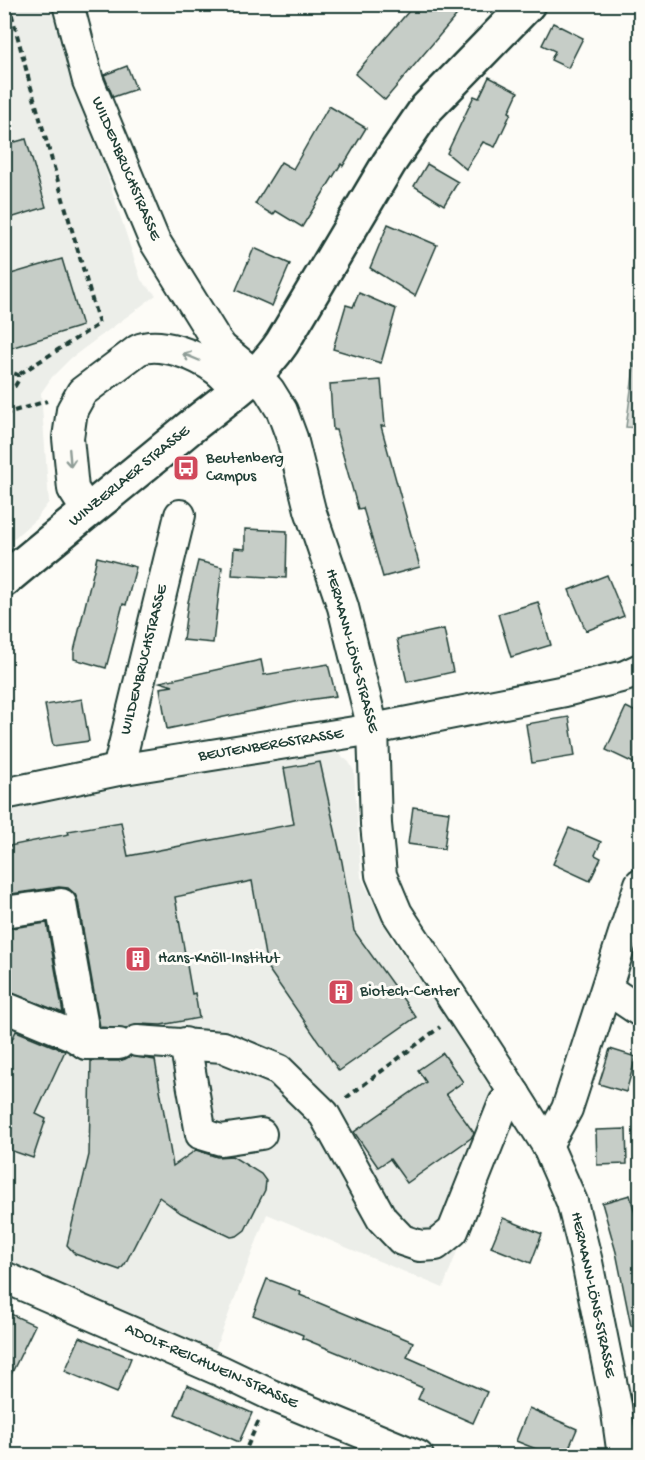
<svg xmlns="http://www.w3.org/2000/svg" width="645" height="1460" viewBox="0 0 645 1460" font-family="'Gochi Hand',sans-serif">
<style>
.built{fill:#eceee9}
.green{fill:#dde0db;stroke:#7e8e88;stroke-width:1.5}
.building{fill:#c6cdc7;stroke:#1f3d34;stroke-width:1.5}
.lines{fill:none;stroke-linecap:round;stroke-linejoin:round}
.minor-casing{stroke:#1f3d34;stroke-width:34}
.major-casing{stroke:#1f3d34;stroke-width:38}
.path{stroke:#1f3d34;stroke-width:4;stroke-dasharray:6 4.5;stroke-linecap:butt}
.minor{stroke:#fdfcf7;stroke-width:30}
.major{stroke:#fdfcf7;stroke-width:33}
.oneway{stroke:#8e9c96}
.labels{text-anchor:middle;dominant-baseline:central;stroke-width:6;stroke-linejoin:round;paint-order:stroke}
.street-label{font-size:16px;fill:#1f3d34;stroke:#fdfcf7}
.poi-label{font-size:16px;fill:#1f3d34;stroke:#fdfcf7;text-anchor:start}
</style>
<rect width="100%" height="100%" fill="#fdfcf7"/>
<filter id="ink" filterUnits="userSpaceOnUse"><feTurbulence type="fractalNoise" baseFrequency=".0167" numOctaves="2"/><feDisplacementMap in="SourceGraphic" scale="12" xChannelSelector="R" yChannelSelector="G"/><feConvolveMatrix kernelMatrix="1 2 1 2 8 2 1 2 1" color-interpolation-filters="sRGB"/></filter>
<g filter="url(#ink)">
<g class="built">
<polygon points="5,5 52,5 141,280 156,295 71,358 52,377 41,393 49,502 36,519 5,546"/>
<polygon points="329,746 349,762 354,771 361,877 392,940 450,1021 508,1118 443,1288 267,1214 213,1355 5,1264 5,811"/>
</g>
<polygon class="green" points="640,350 640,428 626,427 635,360"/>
<g class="building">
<polygon points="415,4 466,4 385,100 355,74"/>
<polygon points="553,23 583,38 568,68 551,60 555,51 542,45"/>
<polygon points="127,66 136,89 113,97 104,75"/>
<polygon points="489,77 518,92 509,112 511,113 495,147 483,142 466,169 447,153 474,96 479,98"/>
<polygon points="329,106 366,128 343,166 341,164 302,227 276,211 273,215 255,204 281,162 293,169"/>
<polygon points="26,139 46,207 4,220 4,145"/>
<polygon points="427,164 458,182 444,205 414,186"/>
<polygon points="388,224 437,245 415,296 370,268"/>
<polygon points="254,248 290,264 272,306 236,290"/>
<polygon points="62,259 82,326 4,350 4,276"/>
<polygon points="359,293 396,309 381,363 333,349 346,305 353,307"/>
<polygon points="381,380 385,426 381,426 420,567 383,577 363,508 358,509 336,430 333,430 330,384"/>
<polygon points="245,529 287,531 286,578 232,575 234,548 245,549"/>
<polygon points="97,557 136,567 126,605 123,604 106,668 74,659 74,651"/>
<polygon points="198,561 222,567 213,643 183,640 188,602"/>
<polygon points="607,575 624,616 586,631 569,590"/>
<polygon points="538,602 551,645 511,657 498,614"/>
<polygon points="444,629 453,672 407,682 397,639"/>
<polygon points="261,660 264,675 328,664 336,696 300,701 167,729 160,688 173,686 160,682"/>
<polygon points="82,699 89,741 53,746 45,705"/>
<polygon points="626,707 640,714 640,766 606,750"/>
<polygon points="569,717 575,756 532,763 526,724"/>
<polygon points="320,762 342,862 354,931 416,1017 339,1071 267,967 252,881 175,897 192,994 195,993 199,1018 161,1025 138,1024 126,1029 100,1027 78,901 75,894 68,888 59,887 4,895 4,847 69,834 68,831 121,822 128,856 294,824 284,768"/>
<polygon points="413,807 449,812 444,849 408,844"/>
<polygon points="569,828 601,842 595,855 601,858 590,881 553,864"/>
<polygon points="47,923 63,1013 4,990 4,929"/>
<polygon points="16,1031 65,1051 36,1114 46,1119 33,1158 4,1148 4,1057"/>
<polygon points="610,1049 636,1057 626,1092 599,1084"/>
<polygon points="443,1053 463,1082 446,1094 474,1133 471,1138 407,1183 390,1159 378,1167 354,1132 426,1082 418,1070"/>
<polygon points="130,1056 155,1060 173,1166 196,1150 217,1157 232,1156 261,1174 266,1181 265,1190 245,1230 237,1236 231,1237 181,1213 159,1197 125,1264 120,1270 75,1254 67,1245 89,1155 91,1061 119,1061"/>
<polygon points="626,1129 627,1164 597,1165 596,1130"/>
<polygon points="630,1195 640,1232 640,1326 631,1326 616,1252 602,1203"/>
<polygon points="503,1218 542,1234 531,1263 491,1247"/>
<polygon points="267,1279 301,1292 300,1295 413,1342 407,1357 487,1392 473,1423 418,1399 423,1388 302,1338 303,1335 253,1315"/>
<polygon points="4,1311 35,1325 4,1389"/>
<polygon points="80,1337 131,1358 117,1393 65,1371"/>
<polygon points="187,1385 252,1413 239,1442 175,1414"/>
<polygon points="529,1408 577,1429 566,1455 551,1455 516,1441"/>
</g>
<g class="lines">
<g class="minor-casing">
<g id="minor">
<polyline points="68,4 88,81 154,240 216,340 222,348 255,375 269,390 282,411 292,438 310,510 343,607 373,729 376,824 381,875 397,913 499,1069 547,1145 572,1202 587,1262 616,1406 623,1456"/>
<path d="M87,511L73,489L68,438L72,410L82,392L138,350C159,340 199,356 217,370C225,376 231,384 237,391"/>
<polyline points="118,770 180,515"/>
<polyline points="4,794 118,770 373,729 565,691 625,676 640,669"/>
<polyline points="4,912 61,904 86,1044"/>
<polyline points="607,989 640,1011"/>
<polyline points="4,1007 72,1035 86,1044 119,1044"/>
<polyline points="137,1041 223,1047 279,1070 324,1114 382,1219 402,1240 420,1246 436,1245 453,1231 504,1103 515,1094"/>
<polyline points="185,1043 201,1134 221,1140 261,1134"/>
<polyline points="547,1145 567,1109 640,884"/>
<polyline points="4,1277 221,1371 271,1395 418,1456"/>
</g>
</g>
<g class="major-casing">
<path id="major" d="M4,580C65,529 127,480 188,429C221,402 258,379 282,343L389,163L426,109L528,4"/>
</g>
<g class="path">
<polyline points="9,4 30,84 99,324 18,375"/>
<polyline points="4,375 13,373 18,375 18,381 15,386 4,390"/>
<polyline points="4,414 47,401"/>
<polyline points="346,1098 440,1027"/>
<polyline points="243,1456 259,1420"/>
</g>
<use href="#minor" class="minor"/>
<use href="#major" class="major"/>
</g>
<defs><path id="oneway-shaft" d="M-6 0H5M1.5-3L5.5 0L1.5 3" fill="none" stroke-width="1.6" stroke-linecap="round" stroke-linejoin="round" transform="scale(1.5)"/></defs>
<g class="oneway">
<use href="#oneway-shaft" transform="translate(191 357) rotate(-157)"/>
<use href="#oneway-shaft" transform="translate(70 458) rotate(85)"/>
</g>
</g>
<defs>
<g id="bus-square" transform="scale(1.35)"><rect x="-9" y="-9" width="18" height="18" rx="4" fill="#d1495b" stroke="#fdfcf7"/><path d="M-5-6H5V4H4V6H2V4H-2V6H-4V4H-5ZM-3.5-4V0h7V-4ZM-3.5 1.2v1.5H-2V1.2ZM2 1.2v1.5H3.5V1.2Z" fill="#fff"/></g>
<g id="building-square" transform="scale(1.35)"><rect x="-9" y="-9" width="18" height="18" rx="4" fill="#d1495b" stroke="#fdfcf7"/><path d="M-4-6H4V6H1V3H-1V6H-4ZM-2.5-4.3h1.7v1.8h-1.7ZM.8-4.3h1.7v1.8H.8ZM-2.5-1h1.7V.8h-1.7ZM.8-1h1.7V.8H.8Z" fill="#fff"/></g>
</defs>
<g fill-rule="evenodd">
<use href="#bus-square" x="186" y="468"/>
<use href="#building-square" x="138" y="959"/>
<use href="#building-square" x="341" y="992"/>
</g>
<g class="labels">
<g class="street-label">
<text transform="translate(125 169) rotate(67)">WILDENBRUCHSTRASSE</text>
<text transform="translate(130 477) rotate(-39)">WINZERLAER STRASSE</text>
<text transform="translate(351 651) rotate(75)">HERMANN-LÖNS-STRASSE</text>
<text transform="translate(145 660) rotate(-76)">WILDENBRUCHSTRASSE</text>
<text transform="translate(271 746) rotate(-9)">BEUTENBERGSTRASSE</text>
<text transform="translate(592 1295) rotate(78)">HERMANN-LÖNS-STRASSE</text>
<text transform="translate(211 1367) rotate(24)">ADOLF-REICHWEIN-STRASSE</text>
</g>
<g class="poi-label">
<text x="206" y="459">Beutenberg<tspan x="206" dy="18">Campus</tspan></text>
<text x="158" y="959">Hans-Knöll-Institut</text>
<text x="360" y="992">Biotech-Center</text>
</g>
</g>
<rect width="645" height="1460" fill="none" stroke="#fdfcf7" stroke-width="24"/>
<rect x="12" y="12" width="621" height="1436" fill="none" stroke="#1f3d34" stroke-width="2" filter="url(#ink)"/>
</svg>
